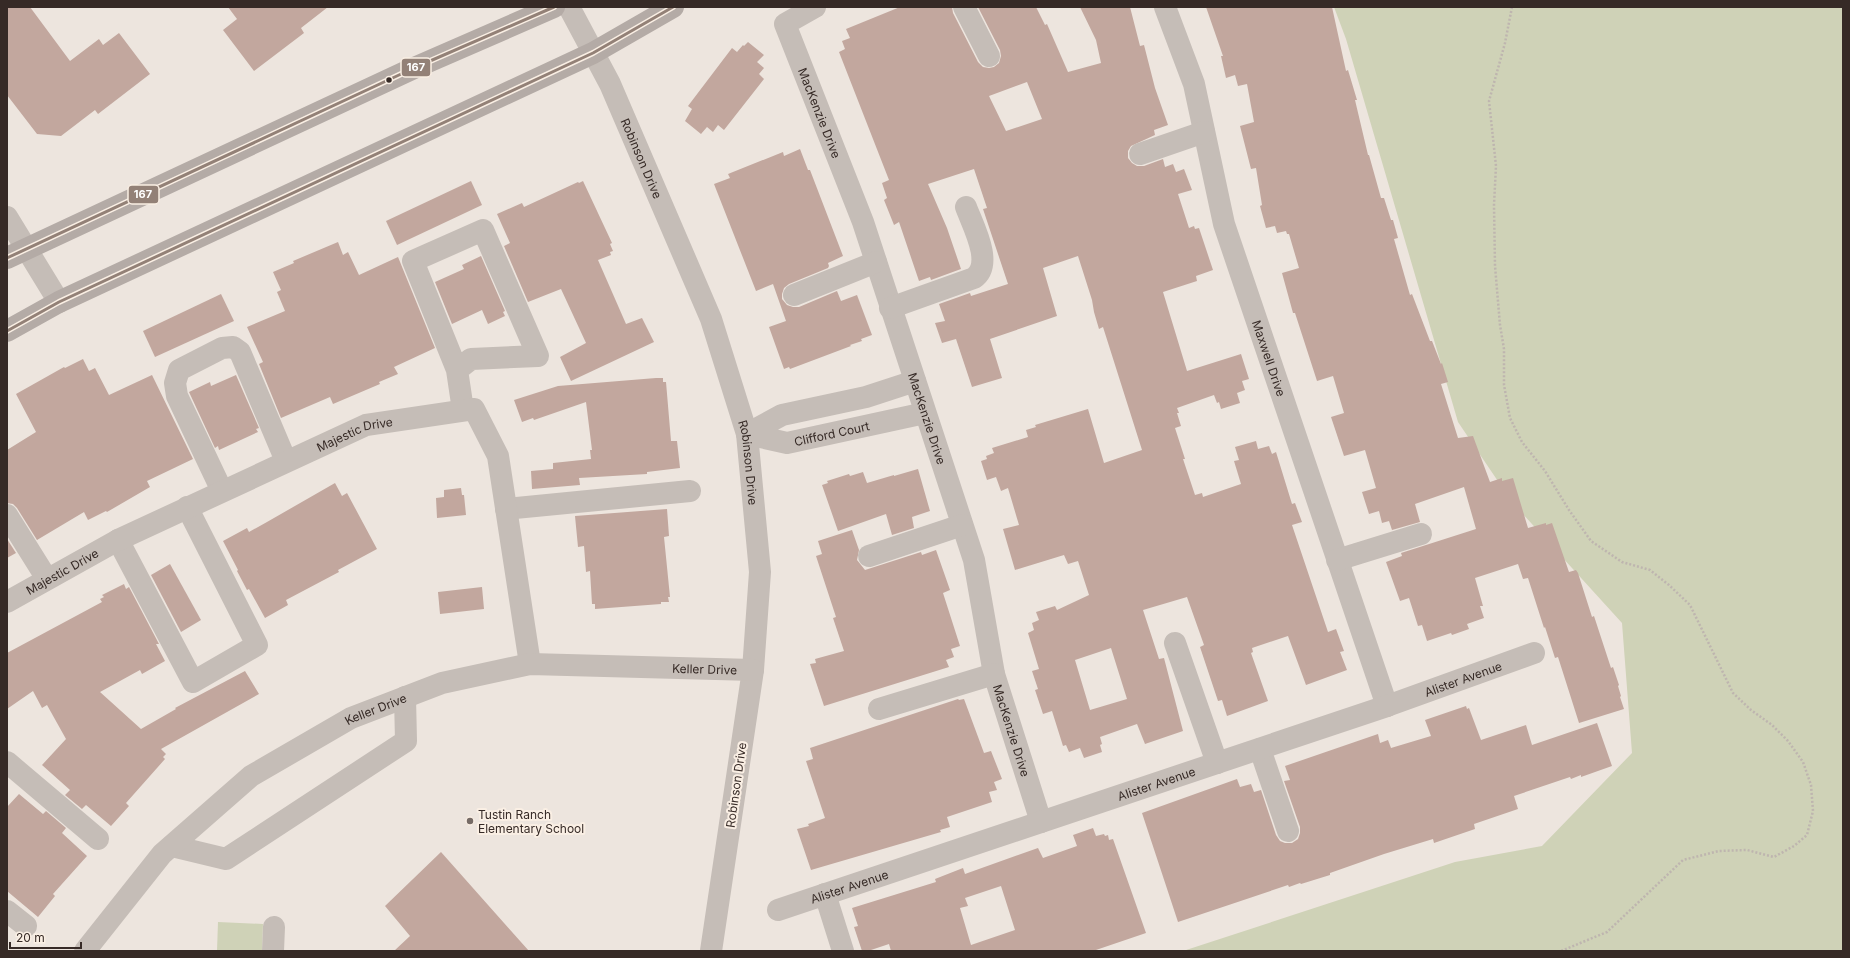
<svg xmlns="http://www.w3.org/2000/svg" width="1850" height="958" viewBox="0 0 1850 958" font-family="Inter,sans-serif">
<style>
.green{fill:#cfd2b7}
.building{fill:#c2a79e;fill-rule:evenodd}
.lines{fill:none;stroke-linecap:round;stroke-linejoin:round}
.path{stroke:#beb5af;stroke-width:2.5;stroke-dasharray:2 2;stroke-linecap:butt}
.minor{stroke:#c5bdb7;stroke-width:22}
.major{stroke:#b4aba6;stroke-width:22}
.bus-1-casing{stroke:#faefe4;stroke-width:6}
.bus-1{stroke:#938177;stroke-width:3}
.bus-dot{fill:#362a26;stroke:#faefe4;stroke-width:1.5}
.poi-dot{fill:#766b66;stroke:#faefe4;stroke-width:1.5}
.labels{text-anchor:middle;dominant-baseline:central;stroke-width:4;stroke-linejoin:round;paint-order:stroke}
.street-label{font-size:12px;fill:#362a26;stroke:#faefe4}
.poi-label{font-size:12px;fill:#362a26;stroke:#faefe4;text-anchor:start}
.line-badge{stroke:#faefe4;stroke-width:1.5}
.badge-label{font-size:11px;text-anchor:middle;font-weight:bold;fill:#fff}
</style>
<rect width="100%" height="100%" fill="#ede5de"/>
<g class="green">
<polygon points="1334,7 1843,7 1843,951 1183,951 1455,862 1542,846 1632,753 1622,623 1512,502 1458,422 1346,39"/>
<polygon points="218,922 263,924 262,951 217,951"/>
</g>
<g class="building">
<polygon points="7,7 30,7 70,61 99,39 103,45 119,33 150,74 98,114 95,110 61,136 37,134 7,95"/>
<polygon points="228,7 328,7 301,28 304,33 254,71 223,30 237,19"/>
<path d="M900,7H952L953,13L978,62L983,67L989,68L994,67L999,63L1001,56L1000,50L978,7H1036L1045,25L1047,24L1068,72L1101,63L1096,40L1080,7H1130L1140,46L1144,45L1155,88L1168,125L1154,130L1155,135L1131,146L1128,151V158L1132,163L1137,166H1144L1163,159L1165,167L1173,164L1176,172L1184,169L1192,190L1178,194L1189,228L1194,226L1195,229L1199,228L1213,270L1196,276L1197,281L1163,292L1187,371L1241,354L1249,379L1242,381L1245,390L1237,393L1240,403L1221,409L1219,402L1217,403L1214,395L1177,408L1179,413H1177L1181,426L1175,428L1185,459H1183L1195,495L1202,493L1203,497L1241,484L1234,461L1239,460L1235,447L1256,441L1258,449L1269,446L1272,454L1276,452L1292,504L1295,503L1302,522L1292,525L1328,632L1336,629L1344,651L1340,652L1347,670L1306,685L1288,636L1252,648L1253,652L1251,653L1268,701L1227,716L1222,700L1218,701L1200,647L1204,645L1187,597L1143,610L1159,659L1164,658L1183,731L1145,744L1137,724L1100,737L1102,744L1100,745L1102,752L1084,758L1080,748L1069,752L1066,745L1063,746L1052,711L1043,714L1035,690L1038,689L1032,671L1039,669L1028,633L1034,630L1032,623L1039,620L1036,612L1055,606L1057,610L1089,595L1078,561L1068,564L1064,555L1015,570L1003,529L1019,525L1008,488L1001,491L996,477L987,480L981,461L987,459L986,456L994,453L992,448L1028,437L1026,430L1036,427L1035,425L1088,409L1104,463L1142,450L1103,327L1099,329L1094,312L1092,300L1078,256L1043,268L1057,316L990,339L1002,378L972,387L956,339L942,343L935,323L945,321L939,304L970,293L971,296L1008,284L983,209L987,208L974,169L928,184L947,228L961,269L931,280L930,277L919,281L899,222L894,225L884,200L887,198L882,183L889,180L839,52L845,49L842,41L850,38L846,29ZM1027,82L1042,119L1006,131L989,96ZM1111,648L1127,699L1090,710L1075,660Z"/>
<polygon points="1206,7 1332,7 1346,71 1348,70 1357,100 1355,100 1368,155 1369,155 1381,198 1384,198 1391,220 1393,220 1398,238 1394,239 1410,295 1412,294 1430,341 1432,341 1441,364 1442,363 1448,382 1441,384 1458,438 1473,436 1490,482 1502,478 1502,481 1513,478 1528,528 1546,523 1546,525 1552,523 1569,572 1576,570 1578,573 1592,617 1594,616 1611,668 1613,667 1619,685 1618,686 1621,696 1620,697 1624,709 1579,723 1558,657 1555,658 1545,627 1544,628 1528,578 1523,579 1518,564 1475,578 1483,606 1480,606 1484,618 1467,624 1469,629 1452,635 1451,633 1427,641 1422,625 1418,626 1409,598 1400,601 1386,562 1402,556 1401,553 1476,529 1464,487 1415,504 1420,522 1392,530 1389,521 1382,523 1379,511 1369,514 1362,492 1376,488 1365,450 1344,456 1331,417 1344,413 1333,376 1317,381 1295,313 1293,313 1282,273 1299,268 1289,234 1287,234 1286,231 1277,233 1275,226 1266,228 1260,206 1262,205 1256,168 1251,169 1240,126 1254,122 1247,84 1238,86 1235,75 1226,78 1221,56 1223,56"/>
<polygon points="748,42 764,55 757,62 764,68 759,74 764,79 724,130 718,125 713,132 707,127 701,134 685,121 692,109 688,106 732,48 737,52 743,45 744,46"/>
<polygon points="800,149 808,170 810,170 843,256 828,263 829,266 828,268 789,284 784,288 782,294 782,299 787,305 793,307 799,307 837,291 841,301 857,295 872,335 861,339 862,341 850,345 851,346 790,369 789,367 784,369 769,327 786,321 773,284 756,291 714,184 730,178 728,174 783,152 784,156"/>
<polygon points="471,181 482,205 397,245 386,221"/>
<polygon points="583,181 612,243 610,244 613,251 610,252 611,255 598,260 626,324 642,318 654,342 571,381 560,357 586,343 561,289 528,302 504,246 510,243 497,214 522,203 524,207 578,182 579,183"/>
<polygon points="338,242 343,255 348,252 359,275 398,257 435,348 394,367 398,374 379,382 380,384 333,404 330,397 281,418 259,364 263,362 247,327 285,311 277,292 281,290 273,272 294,263 293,261"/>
<polygon points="481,256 505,311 503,312 505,316 488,324 482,310 452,324 435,282 464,269 462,265"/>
<polygon points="221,294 234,321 155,357 143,331"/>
<polygon points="83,359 89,371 95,368 109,395 152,375 193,459 147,481 150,487 107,512 106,511 88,520 84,512 37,540 17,508 13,504 7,503 7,450 36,432 16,394 64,367 65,368"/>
<polygon points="236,375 259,428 256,429 258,432 219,450 218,446 215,448 189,392 210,382 211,386"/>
<polygon points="656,378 663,378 663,382 666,382 671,441 677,441 680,468 647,472 647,474 579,478 580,485 532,489 531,471 553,469 553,463 591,459 590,450 592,450 586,402 534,420 533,418 522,422 514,400 558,386"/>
<polygon points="918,469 930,511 912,517 914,528 892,535 886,514 838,531 822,485 828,483 827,481 849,474 850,476 863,472 867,483 894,475 894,476"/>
<polygon points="335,483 342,496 347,493 377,549 338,570 339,572 286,600 288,605 265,618 249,589 247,590 237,571 238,570 223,541 247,528 249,532 267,522"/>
<polygon points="461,488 462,495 464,495 466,515 437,518 436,498 444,497 444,490"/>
<polygon points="667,509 669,536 664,537 670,597 668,597 669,602 661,602 661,604 595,609 595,604 592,604 590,571 586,572 584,546 578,547 575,516"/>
<polygon points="852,530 859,550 857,560 865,570 921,552 922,555 936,550 950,590 943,593 960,646 951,649 954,657 946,660 949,667 824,706 810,664 816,663 815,659 844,651 833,618 836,617 816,556 822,554 818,541"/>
<polygon points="7,539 16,553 7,558"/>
<polygon points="170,564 201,620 181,632 151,575"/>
<polygon points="124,584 126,589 129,587 159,644 156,644 165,661 142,674 140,670 100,692 141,729 176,709 175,708 245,671 259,694 161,749 166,754 163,757 165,759 126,803 129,806 111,826 86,805 82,809 65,795 70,790 42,765 66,739 47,705 42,708 33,691 7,709 7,653 102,602 100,599 104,597 102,595"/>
<polygon points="482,587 484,609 440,614 438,592"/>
<polygon points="958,699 959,700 964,699 984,753 991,751 1002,779 994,782 997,790 989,792 992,802 947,817 950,827 940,830 941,832 811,870 797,829 809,826 808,824 825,818 806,761 813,759 810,748"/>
<polygon points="1466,706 1467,709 1469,708 1481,740 1526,725 1532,745 1597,723 1612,766 1581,777 1581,775 1571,779 1570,777 1514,796 1518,809 1474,824 1475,829 1434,843 1433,839 1384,854 1330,873 1330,875 1301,884 1300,883 1289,887 1288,885 1178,922 1142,813 1237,779 1240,787 1251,784 1254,792 1261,790 1276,835 1280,841 1285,843 1292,843 1298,839 1300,833 1300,827 1284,781 1290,780 1285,766 1378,734 1380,743 1388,740 1391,748 1431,736 1425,720"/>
<polygon points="19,794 43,814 46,811 66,828 62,833 87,856 53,894 55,896 38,917 7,891 7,807"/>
<path d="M1093,828L1096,836L1104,834L1105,836L1108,835L1109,840L1113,839L1146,933L1093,951H891L889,944L868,951H862L854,927L858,926L852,908L936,882L935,879L963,868L965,874L1038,848L1043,858L1077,846L1073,835ZM1001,886L1015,930L971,945L960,908L968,906L965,898Z"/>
<polygon points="441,852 529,951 394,951 410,936 385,906"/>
</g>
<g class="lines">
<polyline class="path" points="1512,7 1505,43 1489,101 1496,166 1494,205 1495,266 1500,325 1504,349 1504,385 1510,418 1522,442 1545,471 1569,510 1591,541 1622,562 1650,570 1669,585 1690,605 1733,693 1751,710 1772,725 1788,741 1803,762 1811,785 1813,811 1807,835 1794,846 1774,857 1747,850 1719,851 1683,860 1607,932 1561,951"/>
<g class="minor">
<path id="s1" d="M569,7L610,84L711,319L747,434L760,572L753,670L711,951"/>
<path id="s2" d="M815,7L785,24L863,222L974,560L994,674L1041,822"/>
<polyline points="964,7 989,56"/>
<path id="s3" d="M1165,7L1194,84L1224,224L1387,706"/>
<polyline points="1140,154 1204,132"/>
<polyline points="7,217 59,302"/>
<polyline points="794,295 876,262"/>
<path d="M890,308L974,278C994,264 973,226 966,207"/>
<polyline points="457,370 471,359 538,356 483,230 413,261 457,370 463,410"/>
<path id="s4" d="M915,381L866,397L782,415L747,434L787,443L925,413"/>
<polyline points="222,491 177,396 175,383 179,370 222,348 233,347 240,352 286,461"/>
<polyline points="506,509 690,491"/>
<polyline points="7,515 47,579"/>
<polyline points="118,540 193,682 257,645 187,507"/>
<polyline points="869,556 962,525"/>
<polyline points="1337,560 1421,534"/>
<path id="s5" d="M7,602L118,540L366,425L474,409L498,456L530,664"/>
<polyline points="1175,643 1217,763"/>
<polyline points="879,709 994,674"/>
<polyline points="1260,749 1288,831"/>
<polyline points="7,762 98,839"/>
<polyline points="172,846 226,859 406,741 405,697"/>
<polyline points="825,894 843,951"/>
<path id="s6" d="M778,910L1387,706L1534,653"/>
<polyline points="7,911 26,926"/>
<path id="s7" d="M85,951L162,854L251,776L351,718L442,683L530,664L753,670"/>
<polyline points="273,951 274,927"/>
</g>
<g class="major">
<polyline points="7,258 414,68 554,7"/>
<polyline points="7,331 59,302 593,53 673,7"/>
</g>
<g class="bus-1-casing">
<g id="bus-1">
<polyline points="7,258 414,68 554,7"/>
<polyline points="7,331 59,302 593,53 673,7"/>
</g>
</g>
<use href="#bus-1" class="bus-1"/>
</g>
<circle class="bus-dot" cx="389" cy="80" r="3.5"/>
<circle class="poi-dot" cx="470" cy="821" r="4"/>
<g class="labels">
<g class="street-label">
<text stroke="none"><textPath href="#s2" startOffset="130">MacKenzie Drive</textPath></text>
<text stroke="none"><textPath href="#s1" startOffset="168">Robinson Drive</textPath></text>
<text stroke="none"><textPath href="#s3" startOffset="367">Maxwell Drive</textPath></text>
<text stroke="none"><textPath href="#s2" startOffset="454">MacKenzie Drive</textPath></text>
<text stroke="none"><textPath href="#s4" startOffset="264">Clifford Court</textPath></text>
<text stroke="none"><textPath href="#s5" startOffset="387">Majestic Drive</textPath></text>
<text stroke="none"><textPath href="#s1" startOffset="492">Robinson Drive</textPath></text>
<text stroke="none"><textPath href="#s5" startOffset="63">Majestic Drive</textPath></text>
<text stroke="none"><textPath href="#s7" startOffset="720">Keller Drive</textPath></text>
<text stroke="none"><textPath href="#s6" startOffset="723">Alister Avenue</textPath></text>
<text stroke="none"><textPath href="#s7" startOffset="384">Keller Drive</textPath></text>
<text stroke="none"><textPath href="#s2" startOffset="778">MacKenzie Drive</textPath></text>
<text stroke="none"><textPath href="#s6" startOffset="399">Alister Avenue</textPath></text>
<text transform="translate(736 785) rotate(-82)">Robinson Drive</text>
<text stroke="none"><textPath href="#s6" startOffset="75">Alister Avenue</textPath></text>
</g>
<g class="poi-label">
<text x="478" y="814">Tustin Ranch<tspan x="478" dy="14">Elementary School</tspan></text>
</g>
</g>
<g class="line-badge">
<rect x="401" y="58" width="30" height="19" rx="4" fill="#938177"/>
<rect x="128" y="185" width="31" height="19" rx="4" fill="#938177"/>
</g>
<g class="badge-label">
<text x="416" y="71">167</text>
<text x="143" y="198">167</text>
</g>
<rect width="1850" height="958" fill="none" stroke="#362a26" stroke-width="16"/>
<path d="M10 942v6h71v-6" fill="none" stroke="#362a26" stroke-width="2"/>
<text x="16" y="942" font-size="12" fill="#362a26" stroke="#faefe4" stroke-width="3" paint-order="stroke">20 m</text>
</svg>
